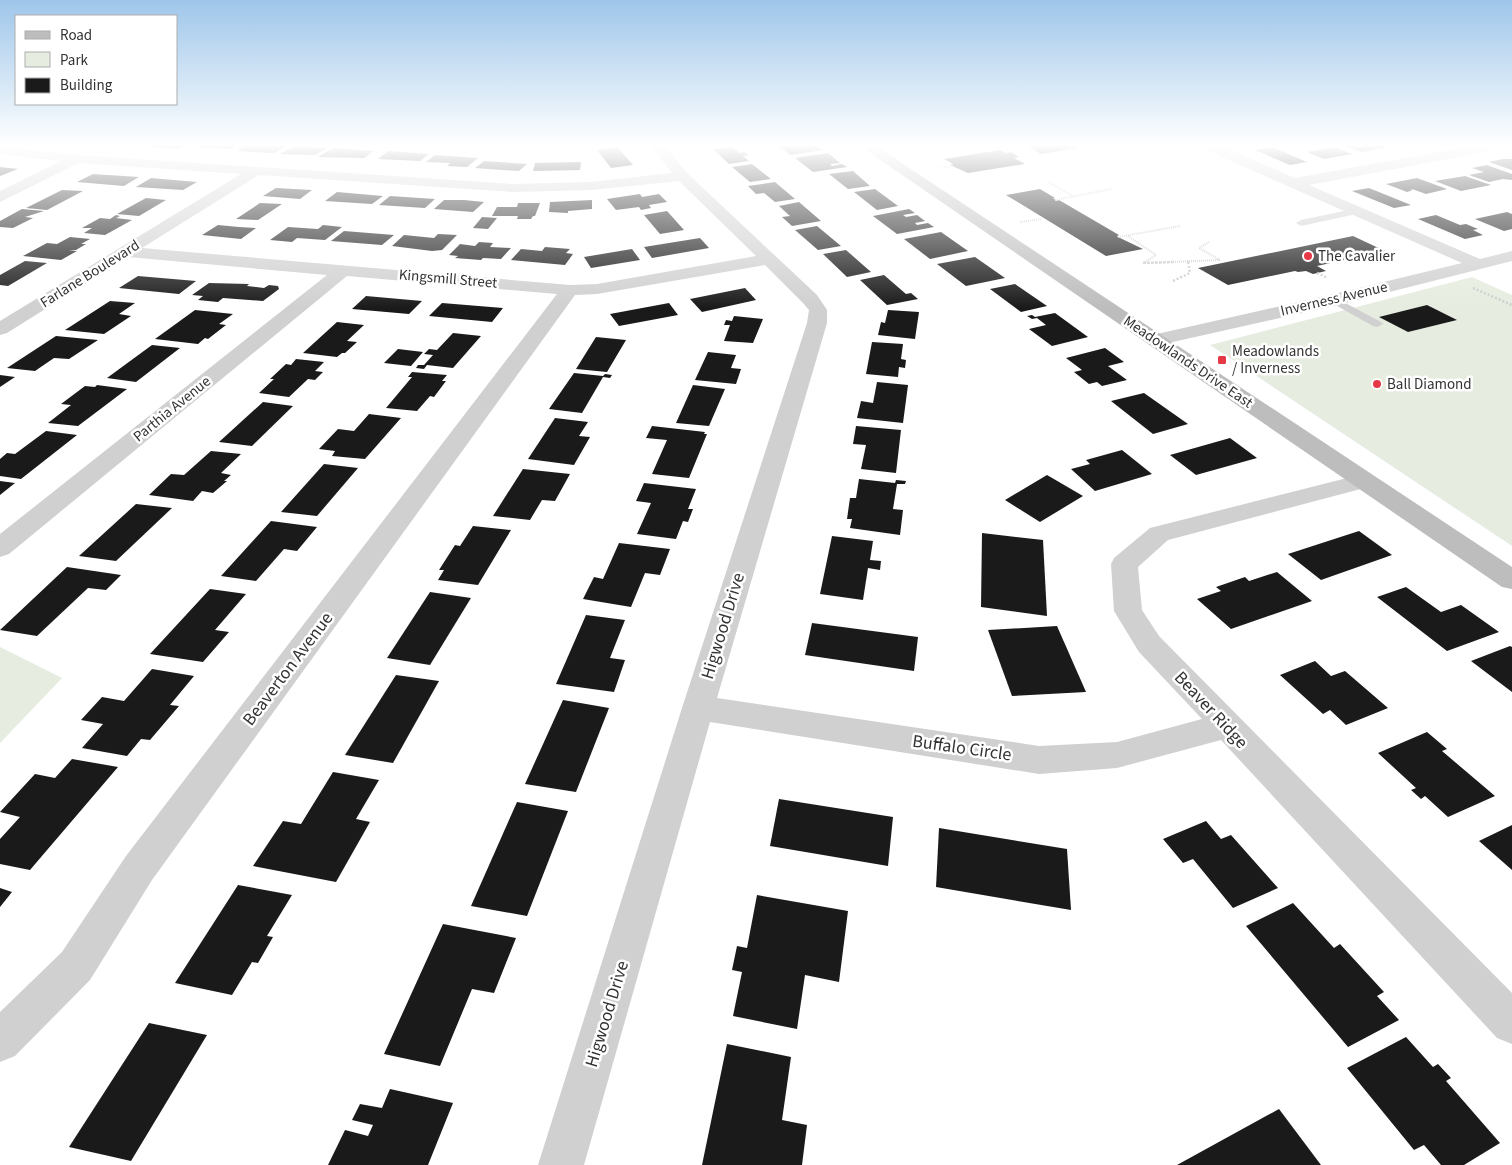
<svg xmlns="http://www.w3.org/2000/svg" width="1512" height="1165" viewBox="0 0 1512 1165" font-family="'Source Sans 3',sans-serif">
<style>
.green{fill:#e6ecdf}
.building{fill:#1a1a1a}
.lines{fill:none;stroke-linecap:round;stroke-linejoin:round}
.path-far1{stroke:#cdcdcd;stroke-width:2;stroke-dasharray:1 1;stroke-linecap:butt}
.path{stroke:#cdcdcd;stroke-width:2.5;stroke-dasharray:2 2;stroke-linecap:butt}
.service{fill:#d0d0d0;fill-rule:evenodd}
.minor{fill:#d0d0d0;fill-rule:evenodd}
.secondary{fill:#bdbdbd;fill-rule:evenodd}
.poi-dot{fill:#e63946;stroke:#fff;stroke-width:2}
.labels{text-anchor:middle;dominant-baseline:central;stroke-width:5;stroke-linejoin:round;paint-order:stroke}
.far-poi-label{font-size:15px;fill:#333;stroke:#fff;text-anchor:start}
.far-street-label{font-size:15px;fill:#333;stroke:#fff}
.street-label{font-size:18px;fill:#333;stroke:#fff}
</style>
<rect width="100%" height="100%" fill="#fff"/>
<g class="green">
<polygon points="1472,277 1512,295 1512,546 1210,345"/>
<polygon points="0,647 62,678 0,743"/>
</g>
<g class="building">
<polygon points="155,144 188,144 180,149 150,147"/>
<polygon points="199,144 239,144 230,149 194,147"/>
<polygon points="246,144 282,144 288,145 274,153 237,151"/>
<polygon points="777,144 815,144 823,150 790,155"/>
<polygon points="1024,144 1070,144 1077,148 1041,154"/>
<polygon points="1351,144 1381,144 1389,147 1362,152 1345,146"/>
<polygon points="294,146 307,147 328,148 315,155 280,154"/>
<polygon points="617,147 633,165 611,168 597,150"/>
<polygon points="732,147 740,153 744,152 748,155 743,156 749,161 729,164 713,149"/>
<polygon points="1272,147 1307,162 1290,165 1255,150"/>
<polygon points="1334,147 1352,154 1324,159 1307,152"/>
<polygon points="333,148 374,151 364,158 318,157"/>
<polygon points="1000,150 1006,153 1011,152 1019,157 1014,158 1025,164 968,173 950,165 953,164 944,159"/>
<polygon points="388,151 429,154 420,161 378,159"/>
<polygon points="828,153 840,163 830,164 832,166 842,164 847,167 813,172 795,158"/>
<polygon points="435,155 478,158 467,167 447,166 450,163 426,162"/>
<polygon points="1503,159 1512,159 1512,170 1489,162"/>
<polygon points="484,161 527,164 519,171 475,168"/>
<polygon points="581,162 580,170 533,171 535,163"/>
<polygon points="752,164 771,179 750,182 732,167"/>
<polygon points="1487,165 1512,174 1512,180 1503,179 1489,182 1469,175 1484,172 1472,168"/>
<polygon points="0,167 18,169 0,176"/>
<polygon points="853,171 870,186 848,189 829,174"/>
<polygon points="93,174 139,177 124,186 77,182"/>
<polygon points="1465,176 1491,185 1461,191 1435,181"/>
<polygon points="151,178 197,182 183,190 136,187"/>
<polygon points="1417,178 1447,189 1426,194 1412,189 1410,189 1413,190 1407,192 1402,190 1386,184"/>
<polygon points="775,182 795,199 775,202 764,193 756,194 748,186"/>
<polygon points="276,188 312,190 300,199 263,196"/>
<polygon points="1369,188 1411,205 1394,208 1352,191"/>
<polygon points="875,189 898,206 877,210 854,192"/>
<polygon points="1040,189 1055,198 1053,198 1057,201 1059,200 1119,235 1117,236 1118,237 1143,249 1106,256 1006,195"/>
<polygon points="62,190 83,191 47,210 26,208"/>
<polygon points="337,192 383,196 372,204 325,201"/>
<polygon points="640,194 642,197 659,194 667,202 649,205 651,208 641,210 639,207 616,210 607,199"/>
<polygon points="390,196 435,199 425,208 379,205"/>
<polygon points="146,198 166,200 139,216 117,214"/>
<polygon points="444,200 464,200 484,202 473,212 434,209"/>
<polygon points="592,200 592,209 568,211 568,213 549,212 550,202"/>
<polygon points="799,202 821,221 792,226 782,217 790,216 779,206"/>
<polygon points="260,203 282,204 258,220 236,219"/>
<polygon points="518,203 540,203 535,216 533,216 531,219 517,219 518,216 492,216 497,207 517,207"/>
<polygon points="22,209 44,211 25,217 33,218 13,228 0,227 0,221"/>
<polygon points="909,209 915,213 903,215 906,217 917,215 925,221 915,223 917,225 928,223 934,227 897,234 873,216"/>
<polygon points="667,211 684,230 660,234 644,215"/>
<polygon points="1507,212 1512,214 1512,229 1504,231 1475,219"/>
<polygon points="116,215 120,216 116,218 132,220 105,235 84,233 92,228 82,228 100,218 110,219"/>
<polygon points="1436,215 1460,225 1466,224 1478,229 1473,230 1483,235 1465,239 1418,219"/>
<polygon points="482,217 497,218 488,229 473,228"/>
<polygon points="218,225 239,227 256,228 241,239 202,235"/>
<polygon points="323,225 342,227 325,240 297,238 292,242 270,240 288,227 318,229"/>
<polygon points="817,226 841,246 818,250 795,230"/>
<polygon points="344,231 394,235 382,245 331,241"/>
<polygon points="941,232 968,251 930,259 904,239"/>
<polygon points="438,234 457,235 442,250 432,251 392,246 404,235 434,238"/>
<polygon points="1353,236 1385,251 1317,266 1326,271 1313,274 1306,271 1298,272 1295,271 1228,285 1198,268"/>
<polygon points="70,237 90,239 81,244 86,244 76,250 69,251 77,251 61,260 23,256 47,243 57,244"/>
<polygon points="700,238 709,248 652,258 644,247"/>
<polygon points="479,242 493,243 490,247 511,248 501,259 483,258 481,260 455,258 458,256 449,255 460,244 475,246"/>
<polygon points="545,247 570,249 566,253 573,254 565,265 511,260 521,249 542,251"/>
<polygon points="632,249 640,260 591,268 584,257"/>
<polygon points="846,250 871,272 847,277 823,254"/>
<polygon points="975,257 1005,278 966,286 937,264"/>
<polygon points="25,261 47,263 8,286 0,285 0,275"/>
<polygon points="884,275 906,294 911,293 918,299 887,305 860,280"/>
<polygon points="138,276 196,281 179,294 119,288"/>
<polygon points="209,283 249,284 247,286 264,288 269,285 278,286 279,289 263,301 223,298 218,302 198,300 203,296 192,295"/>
<polygon points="1015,284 1047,306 1021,312 990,289"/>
<polygon points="745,288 756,300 702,312 690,299"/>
<polygon points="366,296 422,301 409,314 352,309"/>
<polygon points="110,301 135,303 119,314 131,316 104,334 65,330"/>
<polygon points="442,303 503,308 492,322 429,316"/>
<polygon points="669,303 678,315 619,326 610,314"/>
<polygon points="1427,305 1457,320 1408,332 1379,317"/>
<polygon points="195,310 233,314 219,324 226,325 208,339 205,338 198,344 155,339"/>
<polygon points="888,310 919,312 915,339 878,335 881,322 885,323"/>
<polygon points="1055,313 1088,337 1052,346 1029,329 1046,325 1037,318 1032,319 1027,316 1032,315 1035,317"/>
<polygon points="734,316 763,319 753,343 724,341 730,325 724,325 726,320 732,321"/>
<polygon points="337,322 364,325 347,341 357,342 345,353 342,353 337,357 303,353"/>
<polygon points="453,333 481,336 453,368 427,365 424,369 416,368 418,365 424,365 433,355 424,354 429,349 437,350"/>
<polygon points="56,336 98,340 69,359 54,358 35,371 7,368"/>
<polygon points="596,337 626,340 607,372 576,369"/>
<polygon points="872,342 903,344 901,359 906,360 905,368 899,367 898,377 866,374"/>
<polygon points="152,345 180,348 136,382 107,378"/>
<polygon points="1105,348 1124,362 1108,366 1127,380 1102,386 1097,382 1089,384 1074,372 1082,370 1066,358"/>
<polygon points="398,349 423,352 411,366 384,363"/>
<polygon points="708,352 736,355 731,368 741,369 736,384 695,380"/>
<polygon points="296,359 324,362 315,371 323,372 315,380 308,379 289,397 259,393 274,379 270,379 286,364 291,365"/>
<polygon points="412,372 447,375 442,381 446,381 434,397 430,396 417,411 386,408 412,377 408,377"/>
<polygon points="574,373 603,376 605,374 612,375 610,378 603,377 582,413 549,409"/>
<polygon points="0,375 15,377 0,387"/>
<polygon points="877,382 908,385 903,423 857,418 861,401 873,403"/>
<polygon points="97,385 127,389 78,426 48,423 71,405 61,404 85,386 95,387"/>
<polygon points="693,385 725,389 709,426 676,423"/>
<polygon points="1144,393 1188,424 1153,434 1111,401"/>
<polygon points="263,402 293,406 252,446 219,442"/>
<polygon points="369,414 401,418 365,459 332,456 335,451 319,449 338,429 354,431"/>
<polygon points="555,418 588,422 579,436 590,437 574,465 528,459"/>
<polygon points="652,426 705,432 704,434 707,434 689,478 652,474 667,440 646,438"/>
<polygon points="856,426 901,430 896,473 861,469 866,445 853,444"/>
<polygon points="46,431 77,435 21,479 0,476 0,459 7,453 15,454"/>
<polygon points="1230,438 1257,458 1196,475 1170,455"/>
<polygon points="1122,450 1152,474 1095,491 1071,469 1090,464 1086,460"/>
<polygon points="211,451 241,454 221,473 231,475 224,481 227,481 213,493 202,491 193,501 149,495 171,474 184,475"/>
<polygon points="324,464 358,468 317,516 281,512"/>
<polygon points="523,469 570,474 555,501 542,500 530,520 493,516"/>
<polygon points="1047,475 1083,496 1040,522 1005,500"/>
<polygon points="859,479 895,483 896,480 906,481 905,484 897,484 893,509 903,510 900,535 850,528 852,519 847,519 850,498 856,498"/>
<polygon points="0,481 15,483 0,495"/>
<polygon points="644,483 696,489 688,509 693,509 688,522 683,521 676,539 637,534 651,503 636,501"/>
<polygon points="136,504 172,508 116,561 79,556"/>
<polygon points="271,521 317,527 297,551 284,549 256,581 221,576"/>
<polygon points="473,526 511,530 478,585 438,580 444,570 439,570 455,545 460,546"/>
<polygon points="1359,531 1392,555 1321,580 1288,554"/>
<polygon points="982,533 1043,540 1047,616 981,607"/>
<polygon points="832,536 873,541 870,560 881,561 880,570 868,568 863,600 820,594"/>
<polygon points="619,543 670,549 660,575 645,573 631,607 583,599 594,577 603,579"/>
<polygon points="67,567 121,575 106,590 88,588 37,636 0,630"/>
<polygon points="1277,572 1312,601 1231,629 1197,599 1221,591 1216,587 1245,577 1249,581"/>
<polygon points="1406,587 1441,612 1461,605 1499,632 1447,651 1377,597"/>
<polygon points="210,589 246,594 215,630 229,632 203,662 150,654"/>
<polygon points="430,592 471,598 430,665 387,658"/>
<polygon points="586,615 625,620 610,658 625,660 614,692 556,684"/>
<polygon points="812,623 918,637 914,671 805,655"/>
<polygon points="1057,626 1086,692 1012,696 988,630"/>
<polygon points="1510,646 1512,647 1512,692 1471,661"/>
<polygon points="1315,661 1331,676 1345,671 1388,708 1346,725 1330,710 1323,714 1280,675"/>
<polygon points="152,669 194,676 170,705 179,706 150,740 141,739 127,756 82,748 103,724 81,720 102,697 124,701"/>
<polygon points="396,675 439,681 393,763 345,755"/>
<polygon points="563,700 609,708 576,792 525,784"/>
<polygon points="1427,732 1447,749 1442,751 1495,796 1448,817 1425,796 1421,799 1411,790 1416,788 1378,753"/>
<polygon points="72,759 118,767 30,870 0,864 0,839 20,817 0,812 35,774 55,778"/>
<polygon points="333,772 379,780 356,819 370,822 336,882 253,866 283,821 301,824"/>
<polygon points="779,799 893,817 888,866 770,846"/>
<polygon points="517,802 568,811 527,916 471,906"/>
<polygon points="1206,821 1221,839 1231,835 1278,888 1233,908 1193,859 1183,863 1163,839"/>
<polygon points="1512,825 1512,870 1479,841"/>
<polygon points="939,828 1067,849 1071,910 936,887"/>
<polygon points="238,885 292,895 267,936 273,937 258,963 252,962 232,995 175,983"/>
<polygon points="0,888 12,892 0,907"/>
<polygon points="757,895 848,911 839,982 805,975 797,1029 733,1016 742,972 732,970 737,946 747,948"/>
<polygon points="1293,903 1334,948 1340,944 1384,992 1377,996 1399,1020 1348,1047 1246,926"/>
<polygon points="443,924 516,938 494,993 472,989 440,1066 384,1054"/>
<polygon points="149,1023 207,1035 131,1161 69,1147"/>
<polygon points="1406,1037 1433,1067 1438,1064 1451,1078 1446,1081 1500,1143 1464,1165 1441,1165 1424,1145 1414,1150 1347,1068"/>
<polygon points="727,1044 791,1057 782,1120 807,1125 802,1165 702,1165"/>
<polygon points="390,1089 453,1103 428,1165 328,1165 345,1130 368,1136 373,1125 352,1120 360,1104 382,1108"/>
<polygon points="1279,1109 1321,1165 1177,1165"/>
</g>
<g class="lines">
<g class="path-far1">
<polyline points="940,168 953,166"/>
<polyline points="1048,182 1073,196"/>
<polyline points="1055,200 1111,189"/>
<polyline points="1020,222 1042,219"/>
<polyline points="1128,236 1156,255 1144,263"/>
<polyline points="1118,237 1180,226"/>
<polyline points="1188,261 1188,263"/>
<polyline points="1143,263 1220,260 1199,248 1209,242"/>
</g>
<g class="path">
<polyline points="1143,263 1175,262"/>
<polyline points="1144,263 1146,262"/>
<polyline points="1317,273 1328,278"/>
<polyline points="1173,281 1190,273 1188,262"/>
<polyline points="1473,288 1512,305"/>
</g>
<g class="service">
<polygon points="1358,208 1361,209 1361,213 1301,226 1296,223 1301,220"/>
<polygon points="1334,297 1381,322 1383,324 1377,327 1373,326 1330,302 1329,300"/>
</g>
<g class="minor">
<path d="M649,144H663L687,173L817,295L827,310V323L717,698L1039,746L1117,742L1202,719L1139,652L1114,611L1111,564L1114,558L1150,528L1363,474L1372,476L1375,481L1372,486L1168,540L1138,567L1142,610L1159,636L1512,993V1044L1497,1038L1221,740L1117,768L1039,774L710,722L584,1165H538L682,708L807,323L809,310L803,303L765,265L597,294L575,295L152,880L90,980L15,1056L0,1062V1012L62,952L126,856L557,294L347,276L9,554L0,557V534L327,275L128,257L7,333L0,335V321L241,174L79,163L0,202V191L61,161L0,154V146L77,155L512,184L591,182L672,173ZM259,175L512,192L591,190L679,181L756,256L597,284L570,285L142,248Z"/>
<polygon points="1198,144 1216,144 1295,178 1481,144 1498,144 1485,152 1309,185 1480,259 1512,251 1512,261 1334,306 1155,346 1148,344 1145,340 1148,336 1334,294 1462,263 1199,147"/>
</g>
<polygon class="secondary" points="857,144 873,144 1512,567 1512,589 1502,587"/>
</g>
<linearGradient id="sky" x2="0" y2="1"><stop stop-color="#9ec6ea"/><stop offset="0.47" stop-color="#fff"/><stop offset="1" stop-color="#fff" stop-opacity="0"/></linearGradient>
<rect width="1512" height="308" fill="url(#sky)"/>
<g class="poi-dot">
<circle cx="1308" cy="256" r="5"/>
<rect x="1217" y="355" width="10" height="10" rx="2.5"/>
<circle cx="1377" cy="384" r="5"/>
</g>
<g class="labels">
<g class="far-poi-label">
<text x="1318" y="256">The Cavalier</text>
<text x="1232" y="351">Meadowlands<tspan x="1232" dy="17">/ Inverness</tspan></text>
<text x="1387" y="384">Ball Diamond</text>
</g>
<g class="far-street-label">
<text transform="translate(90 274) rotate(-32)">Farlane Boulevard</text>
<text transform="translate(448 279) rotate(5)">Kingsmill Street</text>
<text transform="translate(1334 299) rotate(-13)">Inverness Avenue</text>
<text transform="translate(1188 362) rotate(34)">Meadowlands Drive East</text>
<text transform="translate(172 409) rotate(-39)">Parthia Avenue</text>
</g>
<g class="street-label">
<text transform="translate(723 626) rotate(-73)">Higwood Drive</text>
<text transform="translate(288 669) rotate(-53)">Beaverton Avenue</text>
<text transform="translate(1211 710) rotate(47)">Beaver Ridge</text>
<text transform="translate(962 748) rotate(8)">Buffalo Circle</text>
<text transform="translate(607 1014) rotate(-73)">Higwood Drive</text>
</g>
</g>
<rect x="15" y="15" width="162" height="90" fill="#ffffff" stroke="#adadad"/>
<rect x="25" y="31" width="25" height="8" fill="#bdbdbd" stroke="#adadad"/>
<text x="60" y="40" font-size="15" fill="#333333">Road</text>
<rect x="25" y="52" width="25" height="15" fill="#e6ecdf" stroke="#adadad"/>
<text x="60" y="65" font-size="15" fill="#333333">Park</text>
<rect x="25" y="78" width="25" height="15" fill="#1a1a1a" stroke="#adadad"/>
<text x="60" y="90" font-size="15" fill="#333333">Building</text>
</svg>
